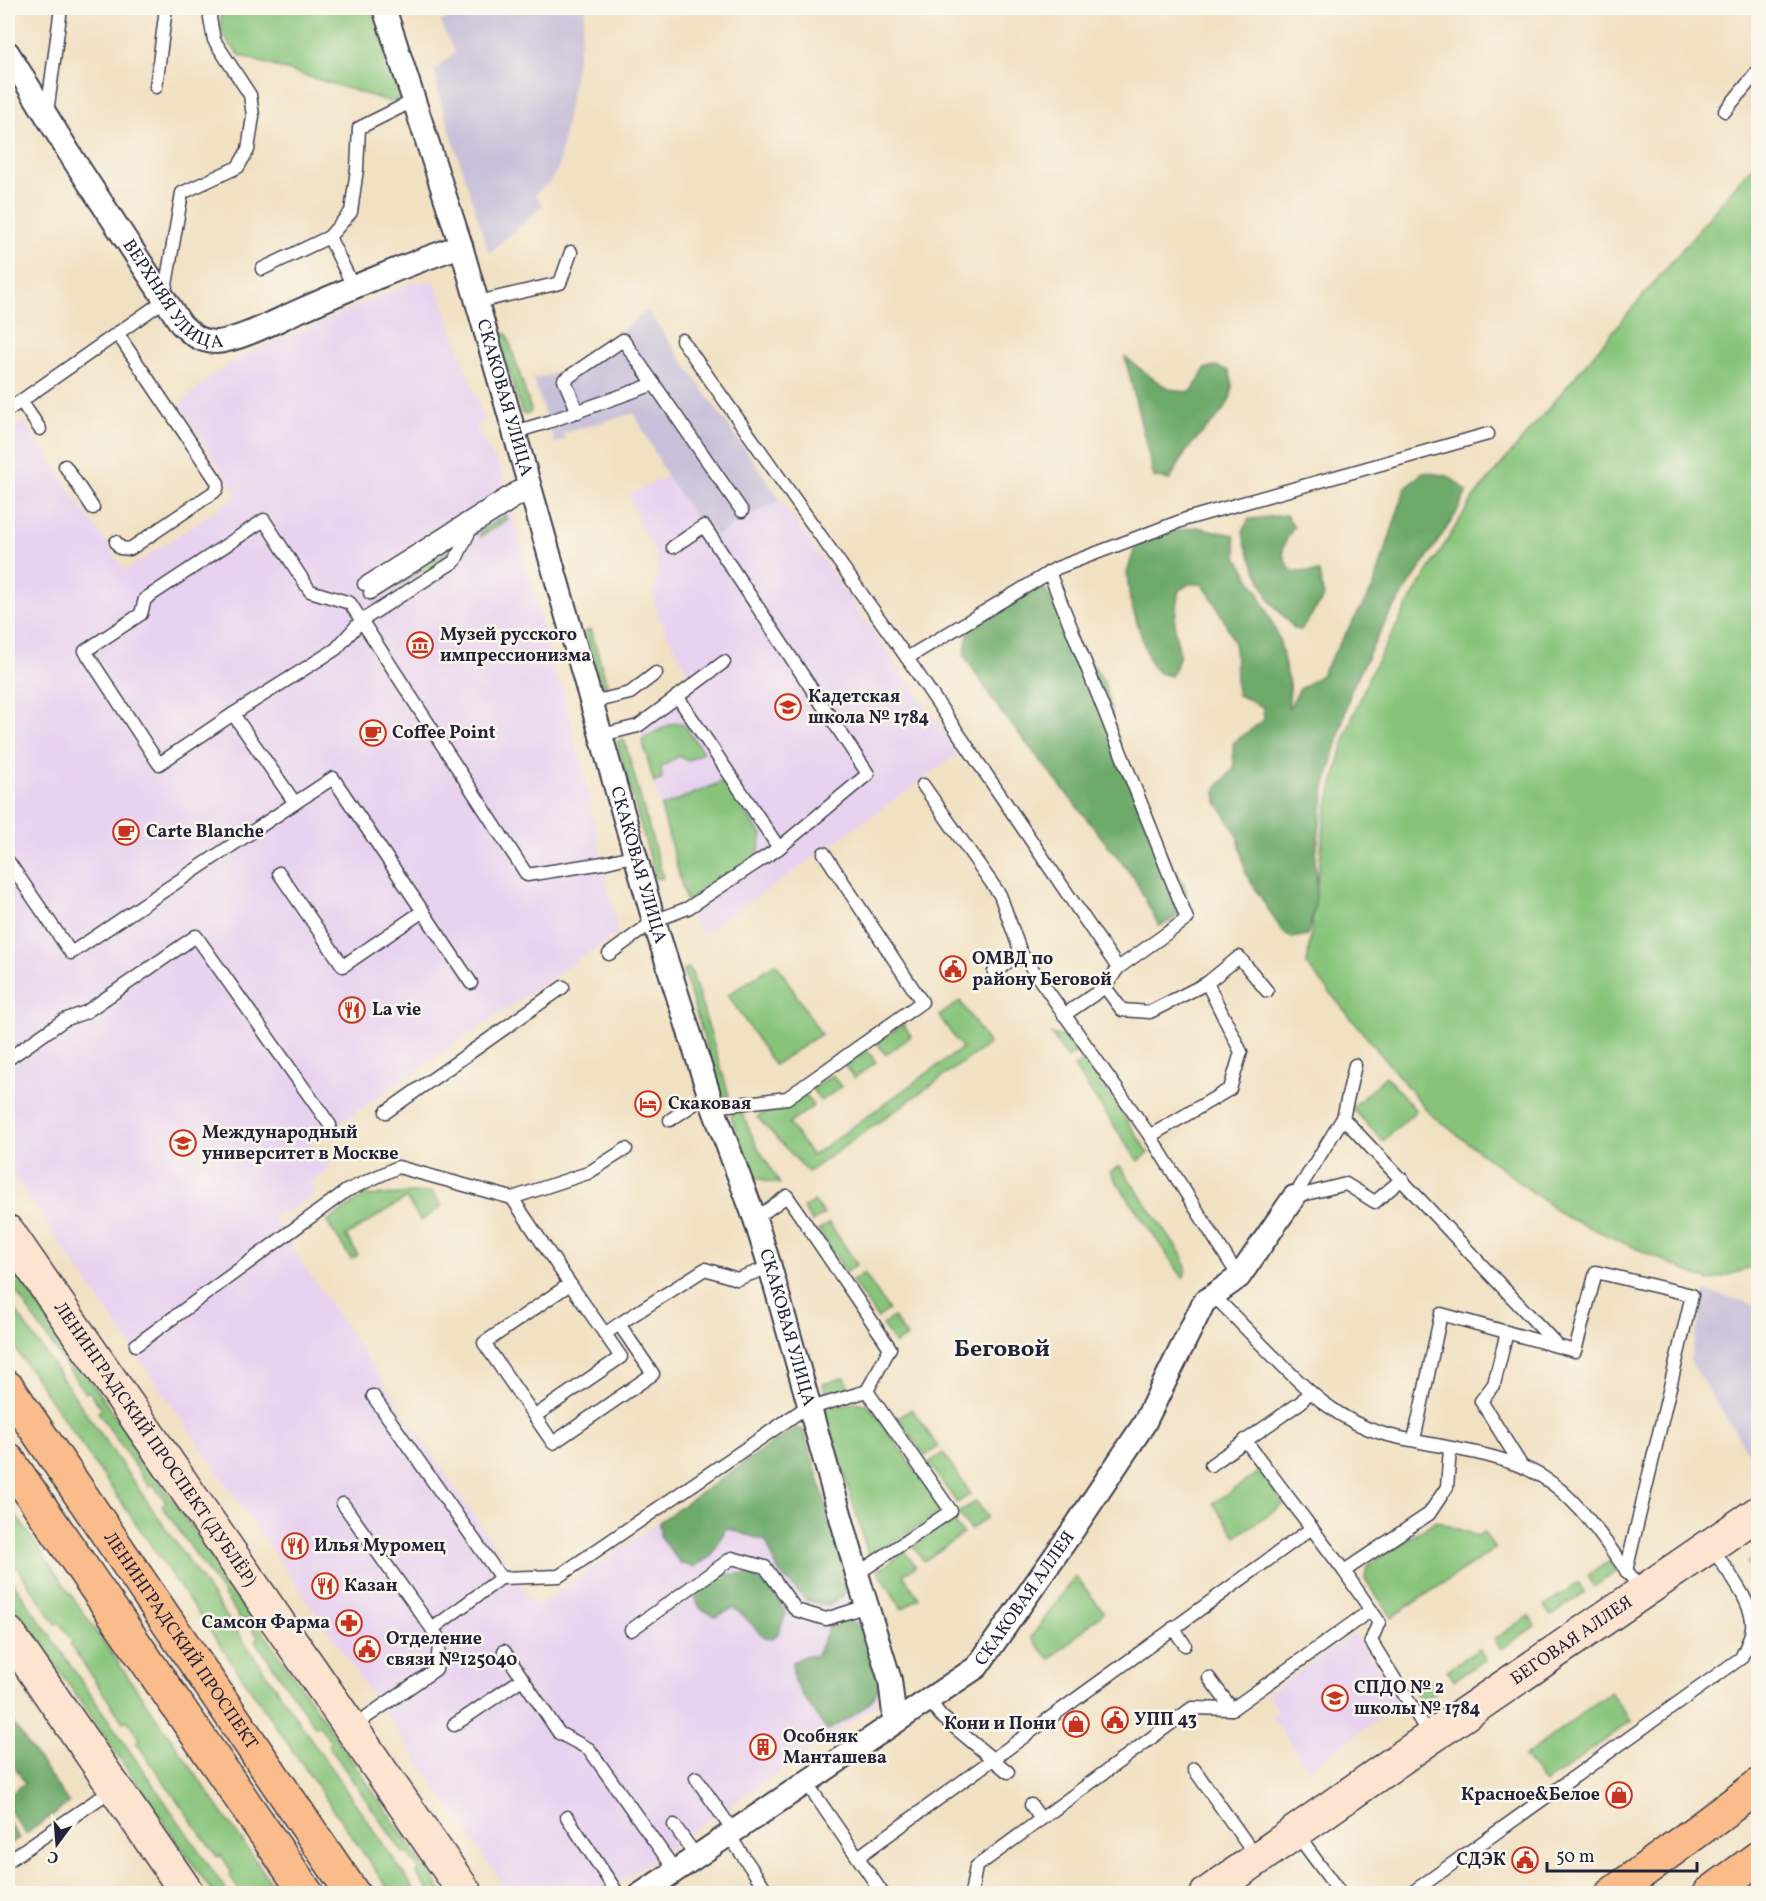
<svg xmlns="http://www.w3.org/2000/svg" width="1766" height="1901" viewBox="0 0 1766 1901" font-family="Vollkorn,serif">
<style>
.built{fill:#e7d2ef}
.industrial{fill:#c8bfd8}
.green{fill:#87c47a;stroke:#54735a;stroke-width:1.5}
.forest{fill:#6daa6a;stroke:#486652;stroke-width:1.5}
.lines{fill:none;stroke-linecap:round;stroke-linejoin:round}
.lane-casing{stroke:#413f4f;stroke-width:15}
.street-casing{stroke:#413f4f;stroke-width:26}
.secondary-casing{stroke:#413f4f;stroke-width:36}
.primary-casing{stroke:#413f4f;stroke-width:36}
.lane{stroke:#fff;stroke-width:12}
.street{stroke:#fff;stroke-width:22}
.secondary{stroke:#fde4d0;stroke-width:33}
.primary{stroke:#f9bc8a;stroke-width:33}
.labels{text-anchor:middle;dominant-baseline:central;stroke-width:5;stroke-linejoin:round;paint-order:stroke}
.street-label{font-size:18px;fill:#22223b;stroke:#fbf7ec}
.poi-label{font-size:18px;font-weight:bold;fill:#22223b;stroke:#fbf7ec;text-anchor:start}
.district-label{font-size:24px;font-weight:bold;fill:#22223b;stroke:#fbf7ec}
</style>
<rect width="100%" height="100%" fill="#fbf7ec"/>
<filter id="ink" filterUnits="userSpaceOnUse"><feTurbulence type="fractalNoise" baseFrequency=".0167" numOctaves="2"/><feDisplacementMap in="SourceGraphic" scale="12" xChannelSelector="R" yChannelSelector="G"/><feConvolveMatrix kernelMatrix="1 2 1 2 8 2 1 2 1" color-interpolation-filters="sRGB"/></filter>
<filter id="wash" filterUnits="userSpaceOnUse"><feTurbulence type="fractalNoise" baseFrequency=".008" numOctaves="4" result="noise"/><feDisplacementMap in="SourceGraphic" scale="24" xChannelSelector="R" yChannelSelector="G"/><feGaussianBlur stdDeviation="1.35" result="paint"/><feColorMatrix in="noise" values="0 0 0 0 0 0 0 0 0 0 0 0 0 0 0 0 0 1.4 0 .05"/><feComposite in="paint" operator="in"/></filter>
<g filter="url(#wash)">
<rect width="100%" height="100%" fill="#f1e1c3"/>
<g class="built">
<polygon points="435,281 485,421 475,427 502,472 557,681 560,680 582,765 618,933 311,1143 320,1158 323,1156 331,1168 311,1183 317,1192 284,1214 281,1210 272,1218 536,1607 794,1428 804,1430 879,1681 879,1692 873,1707 604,1893 509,1893 8,1168 8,432 24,421 125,571 237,496 180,405 206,380 240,357 413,282"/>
<polygon points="667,476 697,521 738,524 780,499 959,753 789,875 702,934 691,918 688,908 636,717 690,676 658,616 653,594 657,576 656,553 640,527 629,495"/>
<polygon points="1353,1633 1403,1702 1309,1769 1271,1716 1278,1711 1267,1694"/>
</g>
<g class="industrial">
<polygon points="483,8 586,8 558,169 549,183 535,194 543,205 489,253 439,96 435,70 455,52 445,33 441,21"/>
<polygon points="647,310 780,499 716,536 706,522 698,522 667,476 634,413 564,433 565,440 555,443 533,379 574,369"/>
<polygon points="1705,1291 1758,1305 1758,1468 1690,1361"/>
</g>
<g class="green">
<path d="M222,8H370L405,97L391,102L241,56C224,40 218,31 222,8Z"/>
<polygon points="1758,159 1758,1266 1709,1281 1564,1216 1430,1114 1307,965 1325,817 1346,734 1370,674 1414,594 1474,497"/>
<polygon points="504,333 507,334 531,410 529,414 522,414 499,337"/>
<polygon points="505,515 508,519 480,537 479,532"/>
<polygon points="451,548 455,554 429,571 423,570 375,600 373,597"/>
<polygon points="591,630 608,688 601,687 585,632"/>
<polygon points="678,723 684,725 703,752 688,761 679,756 661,767 662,779 654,783 642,739 671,724"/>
<polygon points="621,739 624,739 663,878 656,879 617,742"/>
<polygon points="722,782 762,835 757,857 686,901 661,807"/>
<polygon points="776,963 821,1034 774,1065 728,995"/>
<polygon points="688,968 692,973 729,1095 727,1097 722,1097 683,970"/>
<polygon points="960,1001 989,1044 808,1172 757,1117 799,1095 807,1096 813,1106 789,1124 812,1156 962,1048 939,1016"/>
<polygon points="903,1024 911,1036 886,1055 877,1043"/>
<polygon points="1051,1034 1070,1039 1078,1051 1067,1058"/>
<polygon points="867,1050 876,1062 854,1078 845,1066"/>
<polygon points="1085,1060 1149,1153 1138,1161 1074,1067"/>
<polygon points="832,1075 841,1087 821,1101 812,1089"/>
<polygon points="1386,1076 1416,1111 1383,1141 1352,1108"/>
<polygon points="740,1109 756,1144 780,1184 765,1181 753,1175 731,1117 733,1111"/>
<path d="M1120,1166L1181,1254C1185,1261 1188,1271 1183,1278L1110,1172Z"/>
<polygon points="432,1192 442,1206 421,1221 406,1198 346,1236 358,1255 351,1259 327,1222 364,1196"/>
<polygon points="814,1201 824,1214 812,1222 803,1208"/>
<polygon points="829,1223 857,1264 846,1272 818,1231"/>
<polygon points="8,1261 443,1893 431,1893 416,1873 420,1870 407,1852 403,1853 328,1745 331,1743 319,1725 315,1727 255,1640 258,1637 246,1619 242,1621 162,1506 166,1502 153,1484 149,1486 98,1412 102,1409 89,1391 85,1393 8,1280"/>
<polygon points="864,1273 889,1310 877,1318 852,1281"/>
<polygon points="11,1304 417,1893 391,1893 8,1338 8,1306"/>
<polygon points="893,1317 907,1337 895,1344 882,1325"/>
<polygon points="845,1377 849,1389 826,1396 823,1384"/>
<polygon points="857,1402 870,1406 940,1506 937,1514 874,1556 868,1554 825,1409"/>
<polygon points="912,1409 938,1447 925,1456 898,1418"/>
<polygon points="943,1453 971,1494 957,1503 929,1463"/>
<polygon points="1261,1471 1284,1504 1236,1536 1213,1503"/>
<polygon points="976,1501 987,1517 970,1530 958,1513"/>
<polygon points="8,1504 278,1893 242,1893 229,1875 232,1872 221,1855 217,1857 136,1742 140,1739 127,1720 123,1722 70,1644 73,1642 59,1622 56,1624 8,1554"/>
<polygon points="952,1519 963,1534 924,1561 913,1546"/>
<polygon points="1436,1521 1477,1536 1484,1532 1495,1549 1392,1617 1365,1579 1367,1566"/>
<polygon points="905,1552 916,1566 903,1575 919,1598 902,1609 878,1571"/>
<polygon points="1758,1555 1758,1580 1747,1563"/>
<polygon points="1610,1561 1617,1571 1594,1587 1587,1576"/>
<polygon points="8,1575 228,1893 213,1893 8,1597"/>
<polygon points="1075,1576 1104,1612 1050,1659 1031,1638"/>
<polygon points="1578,1583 1584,1593 1551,1616 1544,1606"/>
<polygon points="1529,1616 1535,1626 1501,1649 1494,1639"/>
<polygon points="1479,1649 1486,1659 1454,1680 1447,1670"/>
<polygon points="1433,1679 1440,1689 1421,1702 1414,1692"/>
<polygon points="1610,1692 1631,1721 1545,1783 1524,1757"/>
</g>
<g class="forest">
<path d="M1125,357C1145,371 1166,396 1192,391L1205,369L1216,366L1229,371C1242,405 1211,421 1192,444C1183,454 1177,468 1170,480L1154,477Z"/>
<path d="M1423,472L1448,476L1467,491L1456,514L1386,620L1351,690L1325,788L1315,862L1317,886L1314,911L1307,935L1292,938L1282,931L1246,874L1238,836L1217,802L1216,788L1234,769L1233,743L1264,720L1263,707L1238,695C1233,678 1238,658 1234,643C1229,627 1212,597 1202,584H1189L1179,590C1177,601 1175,613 1175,625C1174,650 1188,647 1171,676L1159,673L1150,663L1130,600L1127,573L1135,547L1169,532L1197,527L1234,535L1238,559L1258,591L1279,639L1290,688L1288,709L1300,689L1321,675L1373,588L1405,489Z"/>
<path d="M1286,515L1294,526C1283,545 1277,552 1292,571L1319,572L1324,597L1301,630L1295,629L1270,601L1245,544L1243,531L1249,519Z"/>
<path d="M1045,589L1065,626L1104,681L1121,750L1142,816L1184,884C1192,908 1180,918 1159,926L1134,878L999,709L964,655L969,630L1033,590Z"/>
<polygon points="794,1428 804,1430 849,1582 842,1597 828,1606 806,1600 779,1572 766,1541 726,1528 711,1557 693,1567 680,1563 660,1536 659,1522"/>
<path d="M716,1573L752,1575L775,1594L786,1614L777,1635L770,1639C752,1632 751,1617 733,1608L716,1617L701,1609L694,1597L697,1587Z"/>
<path d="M843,1621L862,1624C867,1640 877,1665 879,1680C881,1704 844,1720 827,1731L794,1682L792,1663L802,1657L817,1655L829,1627Z"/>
<polygon points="8,1716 69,1803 26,1834 8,1808 8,1796 25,1783 8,1757"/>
<polygon points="8,1820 19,1838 8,1845"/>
</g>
</g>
<g filter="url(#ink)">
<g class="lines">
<g class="lane-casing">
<g id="lane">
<polyline points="156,87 166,8"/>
<polyline points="1725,111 1758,71"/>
<polyline points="47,113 61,8"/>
<polyline points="329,237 354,288"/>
<polyline points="262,269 329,237 351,212 357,169 359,128 415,100"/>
<polyline points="164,296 182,193 238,167 248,150 253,116 250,95 214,40 210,18 212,8"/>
<polyline points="478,302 560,283 571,252"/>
<polyline points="682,340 907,658 1118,968 1105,987 1064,1015"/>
<polyline points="21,401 40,429"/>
<polyline points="8,410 165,300"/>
<polyline points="578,412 564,380 623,340 654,384"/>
<polyline points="515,432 548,422 654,384 742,511"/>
<polyline points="65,466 93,508"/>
<polyline points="480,510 455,561 361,621 336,649 233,714 159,764 85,651 141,614 145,599 264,520 310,591 350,603 527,875 603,863 636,855"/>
<polyline points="116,542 120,548 130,549 214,492 217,489 218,483 117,333"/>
<polyline points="1049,572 1187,919 1118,968"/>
<polyline points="364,584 529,480"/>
<polyline points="370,593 532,491"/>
<polyline points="907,658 1057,568 1186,519 1488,434"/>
<polyline points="677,696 779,848"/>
<polyline points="593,702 630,693 656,673"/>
<polyline points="233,714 295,803 333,778 471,983"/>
<polyline points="602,735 638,726 724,662"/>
<polyline points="923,785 1000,895 1021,953 1150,1136 1239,1277"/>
<polyline points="8,861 71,953 295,803"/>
<polyline points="279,873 343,966 423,911"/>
<polyline points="609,954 654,921 688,908 779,848 868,774 704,526 673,547"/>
<polyline points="994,972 1021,953"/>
<polyline points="1105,987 1122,1010 1150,1012 1207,983"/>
<polyline points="8,1059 64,1020 86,1012 196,936 330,1125"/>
<polyline points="713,1107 787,1098 922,1002 824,853"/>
<polyline points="386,1112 563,987"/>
<polyline points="1343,1118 1355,1065"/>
<polyline points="670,1120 709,1094"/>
<polyline points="1150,1136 1230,1089 1241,1052 1207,983 1239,957 1267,991"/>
<polyline points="1294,1197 1343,1118 1558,1346"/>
<polyline points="1294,1197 1346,1184 1375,1202 1402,1179"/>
<polyline points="512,1198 570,1284"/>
<polyline points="755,1219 787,1196 890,1348 867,1391 951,1511 857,1574"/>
<path d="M1213,1295C1232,1314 1251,1334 1270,1353C1304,1387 1336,1421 1384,1434C1432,1447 1499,1451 1541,1476C1586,1503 1609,1552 1643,1591"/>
<polyline points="619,1324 605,1334 570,1284 484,1343 553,1443 653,1374 619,1324 705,1269 737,1279 770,1267"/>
<polyline points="1507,1332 1494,1384 1481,1401 1521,1465"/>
<polyline points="136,1345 346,1191 398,1167 512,1198 588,1173 626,1149"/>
<polyline points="373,1396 501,1578"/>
<polyline points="535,1416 621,1357 605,1334"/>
<polyline points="1245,1440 1344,1571 1379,1622 1371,1641 1430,1736"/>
<polyline points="1414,1440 1441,1314 1575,1351 1596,1272 1692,1295 1626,1571"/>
<polyline points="1211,1465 1301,1402 1309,1392"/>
<polyline points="343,1504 440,1640 436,1669 352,1727"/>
<polyline points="1344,1571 1429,1514 1447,1487 1450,1449"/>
<polyline points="1173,1628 1185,1645"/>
<polyline points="432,1629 501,1578 559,1576 808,1406 821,1405 867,1391"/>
<polyline points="631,1630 732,1558 765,1567 796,1610 826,1619 867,1606"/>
<polyline points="504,1651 559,1733 589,1749 675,1870"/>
<polyline points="1209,1678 1232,1709"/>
<polyline points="929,1700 941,1716 1008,1772"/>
<polyline points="454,1725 522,1679"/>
<polyline points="1194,1769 1257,1858"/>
<polyline points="696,1778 733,1831"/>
<polyline points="806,1782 883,1894"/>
<polyline points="1031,1805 1041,1819"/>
<polyline points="567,1817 618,1894"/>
<polyline points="674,1825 696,1856"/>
<polyline points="1295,1832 1341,1894"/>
<polyline points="728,1834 769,1894"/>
<polyline points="858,1857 1312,1528"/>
<polyline points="8,1861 113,1789"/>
<polyline points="971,1894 976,1867 1192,1708 1232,1709 1371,1610"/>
<path d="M1410,1894L1741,1658C1746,1648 1751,1638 1752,1627C1755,1604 1724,1567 1712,1548"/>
</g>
</g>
<g class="street-casing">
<g id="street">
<path id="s1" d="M384,8L461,246L654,921L713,1107L755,1219L770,1267L857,1574L890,1680L895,1722"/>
<path id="s2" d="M8,53L73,159L181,324C191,334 201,342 216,342C237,341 274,322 294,313C349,289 404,265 461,246"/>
<path id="s3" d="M641,1894L977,1667L1071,1533L1144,1424L1204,1302L1239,1277L1294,1197"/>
</g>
</g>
<g class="secondary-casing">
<g id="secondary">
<path id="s4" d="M8,1232L466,1894"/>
<polyline points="8,1633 188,1894"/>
<path id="s5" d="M1207,1894L1431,1737L1758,1513"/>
</g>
</g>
<g class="primary-casing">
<g id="primary">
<path id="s6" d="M8,1388L353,1894"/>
<polyline points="8,1460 307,1894"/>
<polyline points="1612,1894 1758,1786"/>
<polyline points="1709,1894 1758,1858"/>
</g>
</g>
<use href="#lane" class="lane"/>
<use href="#street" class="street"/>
<use href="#secondary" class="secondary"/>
<use href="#primary" class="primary"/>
</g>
</g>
<defs>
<g id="museum-ring" transform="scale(1.35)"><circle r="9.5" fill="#fbf7ec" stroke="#c8321e" stroke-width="1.5"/><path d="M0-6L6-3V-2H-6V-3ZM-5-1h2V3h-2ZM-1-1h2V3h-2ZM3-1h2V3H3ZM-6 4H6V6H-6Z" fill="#c8321e"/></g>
<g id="school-ring" transform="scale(1.35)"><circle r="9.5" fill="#fbf7ec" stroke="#c8321e" stroke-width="1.5"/><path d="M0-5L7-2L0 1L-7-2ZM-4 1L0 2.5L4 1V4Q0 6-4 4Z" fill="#c8321e"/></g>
<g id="cafe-ring" transform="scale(1.35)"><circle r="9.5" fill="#fbf7ec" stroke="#c8321e" stroke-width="1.5"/><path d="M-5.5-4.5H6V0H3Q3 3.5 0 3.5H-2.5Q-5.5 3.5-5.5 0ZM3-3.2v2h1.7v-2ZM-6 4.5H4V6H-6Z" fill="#c8321e"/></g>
<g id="civic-ring" transform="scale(1.35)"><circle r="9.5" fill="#fbf7ec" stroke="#c8321e" stroke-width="1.5"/><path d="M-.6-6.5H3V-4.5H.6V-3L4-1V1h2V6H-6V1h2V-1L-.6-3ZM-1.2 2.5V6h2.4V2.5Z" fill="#c8321e"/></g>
<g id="restaurant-ring" transform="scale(1.35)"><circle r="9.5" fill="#fbf7ec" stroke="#c8321e" stroke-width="1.5"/><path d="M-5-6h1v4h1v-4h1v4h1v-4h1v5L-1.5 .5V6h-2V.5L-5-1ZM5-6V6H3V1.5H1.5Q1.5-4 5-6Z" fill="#c8321e"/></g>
<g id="hotel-ring" transform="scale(1.35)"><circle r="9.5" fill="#fbf7ec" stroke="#c8321e" stroke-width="1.5"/><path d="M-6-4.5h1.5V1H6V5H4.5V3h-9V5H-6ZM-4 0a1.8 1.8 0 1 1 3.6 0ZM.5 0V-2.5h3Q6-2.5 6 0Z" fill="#c8321e"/></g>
<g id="university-ring" transform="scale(1.35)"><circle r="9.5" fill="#fbf7ec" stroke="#c8321e" stroke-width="1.5"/><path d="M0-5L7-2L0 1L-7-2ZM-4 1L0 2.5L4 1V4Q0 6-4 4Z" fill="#c8321e"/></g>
<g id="pharmacy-ring" transform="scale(1.35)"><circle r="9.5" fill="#fbf7ec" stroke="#c8321e" stroke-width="1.5"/><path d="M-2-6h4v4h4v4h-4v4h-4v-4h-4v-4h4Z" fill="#c8321e"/></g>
<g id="shop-ring" transform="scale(1.35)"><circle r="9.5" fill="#fbf7ec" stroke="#c8321e" stroke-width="1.5"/><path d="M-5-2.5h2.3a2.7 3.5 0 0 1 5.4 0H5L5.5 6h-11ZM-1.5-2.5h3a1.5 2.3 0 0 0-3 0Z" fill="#c8321e"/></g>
<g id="building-ring" transform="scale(1.35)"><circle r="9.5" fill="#fbf7ec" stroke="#c8321e" stroke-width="1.5"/><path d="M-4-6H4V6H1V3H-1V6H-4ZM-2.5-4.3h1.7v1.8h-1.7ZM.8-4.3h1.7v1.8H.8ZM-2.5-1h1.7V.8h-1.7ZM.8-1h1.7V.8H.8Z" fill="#c8321e"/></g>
</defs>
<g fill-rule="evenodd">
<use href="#museum-ring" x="420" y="645"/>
<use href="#school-ring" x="788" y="707"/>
<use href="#cafe-ring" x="373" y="733"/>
<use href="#cafe-ring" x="126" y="832"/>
<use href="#civic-ring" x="953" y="969"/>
<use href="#restaurant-ring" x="352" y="1010"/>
<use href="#hotel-ring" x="648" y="1104"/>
<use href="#university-ring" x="183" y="1143"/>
<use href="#restaurant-ring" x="295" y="1546"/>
<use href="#restaurant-ring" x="325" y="1586"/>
<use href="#pharmacy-ring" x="349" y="1623"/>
<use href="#civic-ring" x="367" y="1649"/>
<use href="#school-ring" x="1335" y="1698"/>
<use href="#civic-ring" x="1115" y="1720"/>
<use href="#shop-ring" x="1076" y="1724"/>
<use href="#building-ring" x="763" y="1747"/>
<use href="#shop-ring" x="1619" y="1795"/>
<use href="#civic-ring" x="1525" y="1860"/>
</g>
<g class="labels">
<g class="street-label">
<text stroke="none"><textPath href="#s2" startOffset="296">ВЕРХНЯЯ УЛИЦА</textPath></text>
<text stroke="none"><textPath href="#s1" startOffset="408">СКАКОВАЯ УЛИЦА</textPath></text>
<text stroke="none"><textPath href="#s1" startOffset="894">СКАКОВАЯ УЛИЦА</textPath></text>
<text stroke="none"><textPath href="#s1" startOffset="1380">СКАКОВАЯ УЛИЦА</textPath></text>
<text stroke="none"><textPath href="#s4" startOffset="258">ЛЕНИНГРАДСКИЙ ПРОСПЕКТ (ДУБЛЁР)</textPath></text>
<text stroke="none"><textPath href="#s3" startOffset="489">СКАКОВАЯ АЛЛЕЯ</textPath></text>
<text stroke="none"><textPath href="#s6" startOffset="306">ЛЕНИНГРАДСКИЙ ПРОСПЕКТ</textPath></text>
<text stroke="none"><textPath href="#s5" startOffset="444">БЕГОВАЯ АЛЛЕЯ</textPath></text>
</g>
<g class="poi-label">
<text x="440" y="635">Музей русского<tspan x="440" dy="21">импрессионизма</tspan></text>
<text x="808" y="697">Кадетская<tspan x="808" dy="21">школа № 1784</tspan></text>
<text x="392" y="733">Coffee Point</text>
<text x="146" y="832">Carte Blanche</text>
<text x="972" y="959">ОМВД по<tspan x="972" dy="21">району Беговой</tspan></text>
<text x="372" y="1010">La vie</text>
<text x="668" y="1104">Скаковая</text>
<text x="202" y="1133">Международный<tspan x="202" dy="21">университет в Москве</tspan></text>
<text x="314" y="1546">Илья Муромец</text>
<text x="344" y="1586">Казан</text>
<text x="330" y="1623" text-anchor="end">Самсон Фарма</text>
<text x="386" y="1639">Отделение<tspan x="386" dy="21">связи №125040</tspan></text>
<text x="1354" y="1688">СПДО № 2<tspan x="1354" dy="21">школы № 1784</tspan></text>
<text x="1134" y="1720">УПП 43</text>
<text x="1056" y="1724" text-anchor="end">Кони и Пони</text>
<text x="783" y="1737">Особняк<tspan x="783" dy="21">Манташева</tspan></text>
<text x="1600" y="1795" text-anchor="end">Красное&amp;Белое</text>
<text x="1506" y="1860" text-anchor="end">СДЭК</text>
</g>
<g class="district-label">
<text x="1002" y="1350">Беговой</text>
</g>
</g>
<rect width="1766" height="1901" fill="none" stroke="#fbf7ec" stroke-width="30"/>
<g transform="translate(57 1844) rotate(196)" stroke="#fbf7ec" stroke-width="4.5" paint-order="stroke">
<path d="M0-4.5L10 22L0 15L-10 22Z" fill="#22223b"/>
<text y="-9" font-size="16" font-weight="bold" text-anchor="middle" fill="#22223b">С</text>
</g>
<path d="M1547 1862v9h150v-9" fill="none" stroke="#22223b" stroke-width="3"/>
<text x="1556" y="1862" font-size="18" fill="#22223b" stroke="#fbf7ec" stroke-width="4.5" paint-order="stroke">50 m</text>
</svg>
